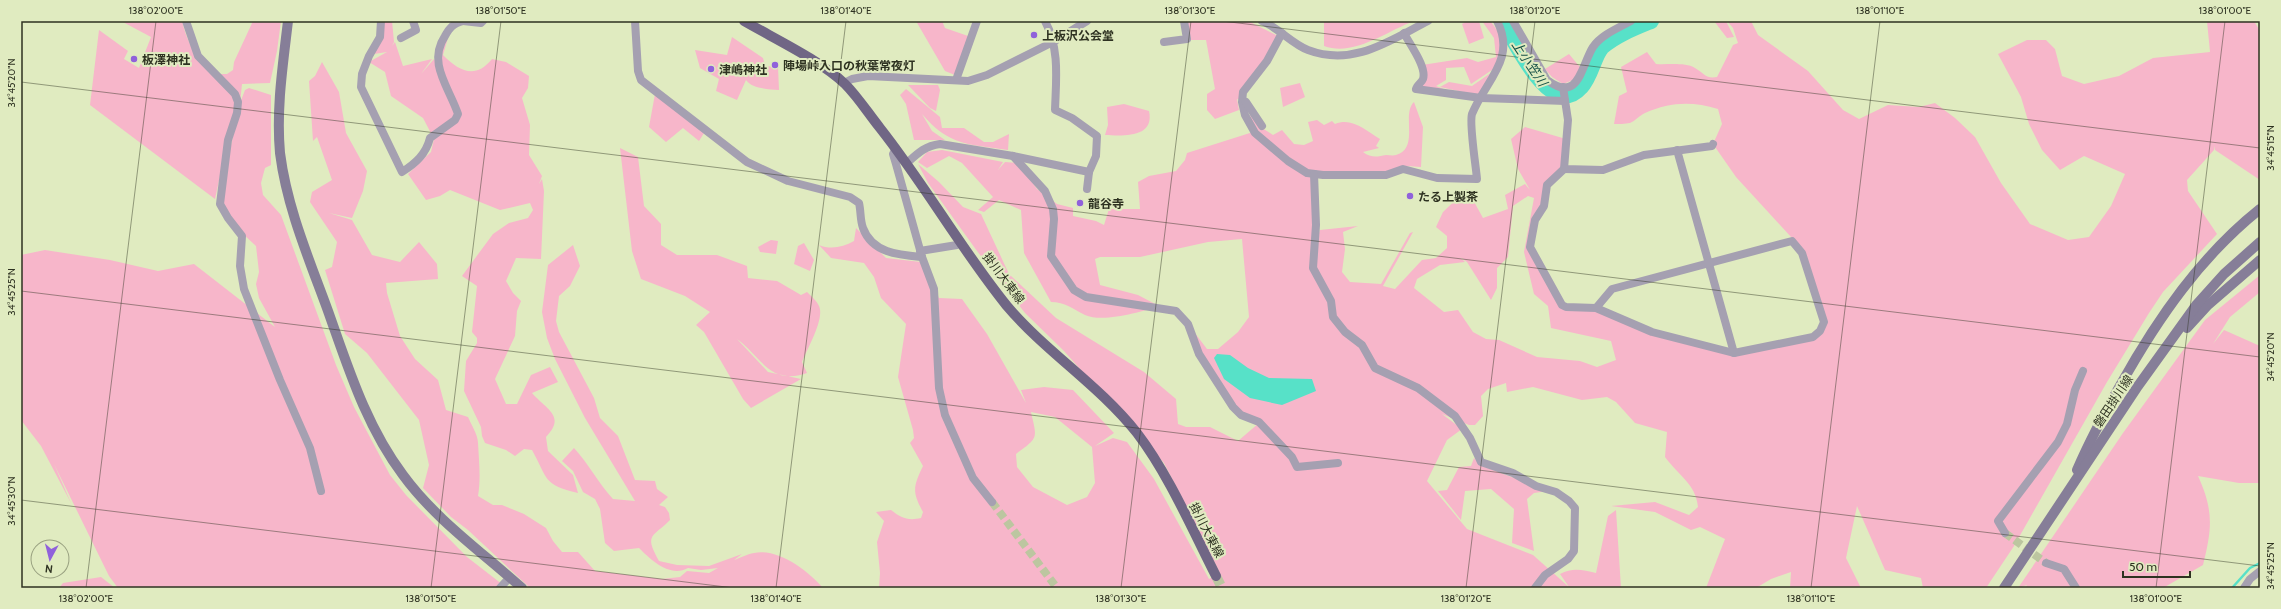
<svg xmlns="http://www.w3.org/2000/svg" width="2281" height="609" viewBox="0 0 2281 609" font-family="Cabin,'Noto Sans JP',sans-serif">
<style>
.green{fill:#f7b6ca;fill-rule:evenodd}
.water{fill:#57e1c8}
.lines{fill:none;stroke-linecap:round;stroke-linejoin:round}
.stream{stroke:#57e1c8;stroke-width:2.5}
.river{stroke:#57e1c8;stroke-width:16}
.street-tunnel{stroke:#bcc6a0;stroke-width:8;stroke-dasharray:8 4;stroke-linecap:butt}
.primary-tunnel{stroke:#bcc6a0;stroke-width:10;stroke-dasharray:10 5;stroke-linecap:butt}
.street{stroke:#a5a0b1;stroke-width:8}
.secondary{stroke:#867e98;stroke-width:10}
.primary{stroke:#706685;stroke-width:10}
.ticks{fill:none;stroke:#2e3221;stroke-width:1;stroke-opacity:0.45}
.poi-dot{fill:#9061db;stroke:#e0ebc0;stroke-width:1.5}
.labels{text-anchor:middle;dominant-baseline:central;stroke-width:4;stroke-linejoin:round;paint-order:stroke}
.poi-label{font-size:12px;font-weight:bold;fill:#2e3221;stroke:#e0ebc0;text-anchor:start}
.street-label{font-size:12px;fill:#2e3221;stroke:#e0ebc0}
.water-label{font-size:13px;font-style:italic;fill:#144f45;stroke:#e0ebc0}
.neatline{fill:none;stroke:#2e3221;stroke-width:1.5}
.ticks-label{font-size:10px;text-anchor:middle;fill:#2e3221}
</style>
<rect width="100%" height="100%" fill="#e0ebc0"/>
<g class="green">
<path d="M121,21H182C190,56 209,71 233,96L236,103L215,199L90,105L99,30L128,51L124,59L139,68L151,37Z"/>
<polygon points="253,21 281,21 277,51 270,83 242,84 240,103 245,90 249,88 271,95 271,165 265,168 261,183 263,195 281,215 336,365 354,407 390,475 406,495 467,557 507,588 118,588 109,576 54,464 71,503 41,446 21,420 21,255 45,250 110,260 158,271 194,264 275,327 259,298 256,284 259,272 256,246 230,222 220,204 221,190 240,105 218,74 227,74 233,70 234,62"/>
<path d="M383,21H392L394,42L392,46L395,42L403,66L432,59L421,74L434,59L441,78L436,53L450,31L443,55C459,71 475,80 492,59L506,62L529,76L528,88L522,98L530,125L529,155L542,176L539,184L542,179L544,191L541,259L516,258L506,281L513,293L521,301L517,311L515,336L495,379L506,404H517L531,375L550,367L558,382L532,393C547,410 566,416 546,437L548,451L573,475L578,493C543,485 548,479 532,450L524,449L515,456L506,450L485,443L482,436L481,427L464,391L466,361L477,343V338L472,332L477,286L462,276L493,234L509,223L528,218L533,210L530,203L500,210L450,190L440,196L426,200L408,174L431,152L434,139L423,118L391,96L385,72L369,62L387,52L374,54Z"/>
<polygon points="916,21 942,21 945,28 968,36 960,77 945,71"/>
<polygon points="1185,21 1248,21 1278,36 1240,100 1237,99 1239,110 1215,119 1207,110 1207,94 1215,89 1206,40 1188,40"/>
<path d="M1324,21H1414C1387,31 1354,57 1324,46Z"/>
<polygon points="1467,21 1479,21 1484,38 1469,44 1462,24"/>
<path d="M1482,21H1490C1505,38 1501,47 1495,68L1471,84L1464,67L1446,68V80L1436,86L1457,94L1419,89L1422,65L1467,58L1478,62L1496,57L1494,38Z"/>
<polygon points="1714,21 1726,21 1734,37 1727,38"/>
<path d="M1727,21H1751L1758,35L1808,71L1843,110L1859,119L1888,105L1919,107L1935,103L1955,118L1975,137L2001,183L2030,224L2068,240L2089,237L2111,206L2125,174L2084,156L2060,170L2042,150L2029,124L2021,97L1998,54L2027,40H2046L2055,49L2062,76L2084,84L2119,76L2153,58L2210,52L2207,21H2254L2260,31V180L2215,150L2214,146V150L2187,180L2188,191L2217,234L2163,292L2149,313L2107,382L2014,546L1986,588H1923L1921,578L1885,570L1857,506L1846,558L1861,588H1790L1791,572L1771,579L1756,588H1706L1725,539L1700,527L1691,530L1655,512L1611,506L1655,502L1689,515L1698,507C1696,484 1678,475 1665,457L1667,432L1635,423L1616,402L1607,397L1582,400L1533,387L1507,392L1506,383L1488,389L1481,396L1483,416L1475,425H1469L1442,414L1462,429L1447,440L1427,481L1467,529L1533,555L1569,587L1560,574C1573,567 1583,570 1596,573L1608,516L1616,510L1621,588H879L880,573L877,542L884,521L876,512L891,510C901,518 908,521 921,518L923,512C912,492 913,487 923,466L910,443L914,438L913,430L898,377L906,324L881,298L874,277L864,263L831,258L819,245C831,250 843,247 854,241L856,228L886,258L921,262L939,298L962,299L987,334L1026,403L1021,390L1044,387L1073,390L1114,433L1095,446L1113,438L1127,442L1154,479L1209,579L1220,573L1164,463L1064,351L1025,313L977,251L928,183L918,164L939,182L963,207L981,214L1009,274L1056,318L1144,372L1176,399L1178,424L1186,427H1210L1238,441L1259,423C1224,409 1203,356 1188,324L1207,349H1218L1238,332L1249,317L1242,239L1208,242L1140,257H1100L1095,259L1100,285L1138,295L1159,306C1141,312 1103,323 1085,315C1073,309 1065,302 1051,302L1024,253L1021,210L999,200L984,212L978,210L993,197L962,163L949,156L927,168L918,162L927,152L942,150L1003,162L998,170L1005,162L1019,163L1037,189L1057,204L1073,208V216L1096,221L1104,225L1109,209H1140L1138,182L1149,176L1176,171L1185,160L1187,153L1253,132L1250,114L1262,128L1273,135L1282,130L1294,144L1304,145L1313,141L1308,122L1317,120L1324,125L1332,121L1335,124C1352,117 1365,130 1380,139L1376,146L1379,148L1363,152C1371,158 1377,157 1386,155C1389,155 1393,156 1396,155C1420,148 1401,114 1414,102L1423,127L1421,167C1407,166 1396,164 1386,175L1314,174L1316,242L1320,230L1358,226L1343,232L1345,249L1342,272L1350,282L1381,284L1410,233L1413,232L1383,286L1395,289L1422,260L1436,258L1447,248V236L1436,227L1443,212L1467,189L1483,218L1508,209L1505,195L1525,184L1530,190L1518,169L1511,139L1525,127L1566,139L1564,169L1546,185L1530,247L1562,304L1596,308L1652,332L1734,353L1807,338L1826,326L1803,250L1736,177L1713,144L1722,124L1718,109C1692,101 1670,102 1645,113C1640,115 1635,121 1630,123C1625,124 1619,124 1614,124L1619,96L1627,92L1621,67L1647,52L1656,64C1667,65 1685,62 1695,68C1704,73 1705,79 1717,77L1733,45L1738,43L1733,28ZM1528,196L1534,198L1524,252L1534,294L1548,306L1551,328L1611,341L1616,360L1597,367L1580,361L1537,357L1499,340L1486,339L1473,332L1458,310L1444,312L1414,288L1417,279L1440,265L1465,262L1460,257L1467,262L1491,300L1497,288V268L1508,257L1513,206ZM1031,412L1055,417L1092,447L1095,483L1087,497L1067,505L1033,487L1017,467L1016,454C1039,437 1037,439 1031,412Z"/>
<path d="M732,37L763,58L765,66L778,67L779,90C769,89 752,89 746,80L737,100L716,91L719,79L700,68L695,50L727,55Z"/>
<polygon points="1569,54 1579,66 1581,66 1578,78 1563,84 1552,77 1545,69"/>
<path d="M322,62L339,92L346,133L367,171L363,191L352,218L329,213L352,220L372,255L400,262L419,242L437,264L438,279L386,283L387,293L400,336L415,359L438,380L446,410L468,417C471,424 478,435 478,443C479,461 481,479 478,496L493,505H502L524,514L546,528L553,541L562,552H578L595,571L662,579L680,577L687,571L709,573L718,568L701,570L688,568C670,578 651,560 639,548L614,551L605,543L600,509L595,499L583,492L573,471L562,461L574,448C589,464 598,483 613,499L635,501L585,418L555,359L547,338L542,312L548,265L573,245L580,266L570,286L559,296L556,321L559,332L594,398L600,418L618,436L635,480L655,481L657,489L668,497L659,505L665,507L669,513L670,520C652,538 644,534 659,561L677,565L709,566L742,554L734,560C740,558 747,554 754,553C779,548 808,571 823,588H530L468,530L451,517L423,488L429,465L419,420L367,353L345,334L325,270L332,267L337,242L310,202L312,192L332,180L317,137L313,141L309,81L315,76Z"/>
<polygon points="1492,72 1481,96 1440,87 1449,82 1472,86"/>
<polygon points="1300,83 1305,97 1283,107 1280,88"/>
<polygon points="908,85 938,85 940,90 936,111 930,108"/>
<path d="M906,89L940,117L942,128H964L984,142H993L1009,134L1008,150C968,144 949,146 922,114L932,131L945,140H914L906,104L900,95Z"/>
<polygon points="655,94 704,133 699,141 683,128 666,142 649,127"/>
<path d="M1124,104L1149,111C1155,138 1123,136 1105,135L1108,125L1107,107Z"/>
<path d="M620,148L638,157L644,206L661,224V245L677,255H717L747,266L748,278L777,281L801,295L807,292C811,296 817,301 819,306C825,319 807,349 802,362L807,373C769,386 761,356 737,339L768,372L801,379L751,408L743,399L704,332L696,325L710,312L685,296L641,279L632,251Z"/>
<polygon points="771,240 778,241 776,254 760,252 758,247"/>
<polygon points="804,243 814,260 810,271 794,264 798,246"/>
<path d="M2260,275V292L2230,317L2213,344L2224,330L2260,346V483H2239L2198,476C2214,511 2212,529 2203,565L2163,588H2025L2027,585L2018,588L2123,433L2205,320Z"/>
<polygon points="1474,458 1480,465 1548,491 1534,493 1527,499 1534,551 1512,543 1514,509 1491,489 1465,491 1461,520 1438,491 1447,490 1459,467 1471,466"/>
<polygon points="101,577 115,588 59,588 63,583"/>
</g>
<polygon class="water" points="1217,354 1230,355 1248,368 1269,378 1312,379 1316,391 1282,405 1250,398 1224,379 1214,358"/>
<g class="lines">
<polyline class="stream" points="2232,588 2250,568 2260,563"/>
<path class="river" d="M1503,21C1515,41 1551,121 1581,87C1591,77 1594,55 1602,47C1616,35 1634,28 1651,21"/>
<g class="street-tunnel">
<polyline points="992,502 1057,588"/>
<polyline points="2005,533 2046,563"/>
</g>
<polyline class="primary-tunnel" points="1216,576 1222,588"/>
<g class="street">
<polyline points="186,21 198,56 235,94 238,102 237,113 228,140 220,204 228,218 242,236 240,266 244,289 280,380 310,448 321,491"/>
<path d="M381,21L380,37L369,56L362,74L361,87L402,172C416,163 426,154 430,138L455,120L458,114C449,87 427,63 445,36C450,27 453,24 463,21"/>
<polyline points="463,21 481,23 483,21"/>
<path d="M635,21L638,71L641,80L747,162L788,181L850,197L859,203C861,211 860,220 863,228C872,253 899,255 922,257"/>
<path d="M1045,21C1060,49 1056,80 1055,110L1072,118L1097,136L1096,156L1089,172L1087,189"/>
<path d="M1262,21C1279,28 1292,44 1308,50C1353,67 1389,41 1428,21"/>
<path d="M1513,21L1547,80C1579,104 1581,66 1593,47C1601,35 1618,28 1631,21"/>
<path d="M1282,33L1267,61L1243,92L1242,102L1245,115L1255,133L1288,161L1307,173L1323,175H1386L1403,169L1437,178L1477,179C1476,167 1469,123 1472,114C1485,81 1517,59 1497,21"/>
<path d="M1404,33C1410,45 1427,67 1423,79C1422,82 1417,85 1416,89L1481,98L1565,101"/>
<polyline points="401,38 416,30 413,21"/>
<polyline points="1164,42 1187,39 1184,21"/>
<polyline points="956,80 977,21"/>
<polyline points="844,83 852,79 868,76 968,81 987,75 1053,42 1087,21"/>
<polyline points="1563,87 1568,120 1564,169 1603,170 1644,155 1712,146 1713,144"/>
<polyline points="1246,102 1262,126"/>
<polyline points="896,148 893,154 896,164 922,257 934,289 939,388 945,415 973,478 992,502"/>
<polyline points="1677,150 1734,353"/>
<polyline points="1013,156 1045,191 1053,209 1054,219 1051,256 1074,290 1086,297 1176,311 1188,324 1199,354 1233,407 1241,415 1259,422 1292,457 1297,467 1338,463"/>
<path d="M907,163C918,153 925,146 940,144L1013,156L1089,172"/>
<polyline points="1564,169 1547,185 1544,206 1535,220 1530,247 1562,305 1566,307 1596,308 1652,332 1734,353 1813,337 1820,331 1824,322 1802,253 1792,241 1612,289 1596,308"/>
<polyline points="1314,174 1316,225 1313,268 1331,301 1333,317 1345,332 1362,345 1375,368 1418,388 1455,416 1470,438 1481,462 1513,473 1536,486 1556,492 1569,501 1575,508 1574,551 1568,559 1545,575 1535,588"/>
<polyline points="920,251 957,245 960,242"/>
<polyline points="2005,533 1998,521 2058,442 2067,424 2075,390 2083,371"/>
<polyline points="2046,563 2064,569 2076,588"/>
<polyline points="500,588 510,577"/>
<polyline points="2244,588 2250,579 2260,571"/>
</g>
<g class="secondary">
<path d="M288,21C283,64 276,109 280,153C287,208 309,259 328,311C348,367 366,426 403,475C435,519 482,552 522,588"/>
<polyline points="2187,328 2208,305 2260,260"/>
<path d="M2077,470C2090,440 2105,412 2121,384C2158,318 2201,256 2260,209"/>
<polyline points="2004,588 2138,386 2197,304 2224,274 2260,242"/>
</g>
<path class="primary" d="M744,21C775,39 820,60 845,84C858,97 868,113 880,128C925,185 961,249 1007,306C1046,352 1099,385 1137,433C1169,475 1192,529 1216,576"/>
</g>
<path class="ticks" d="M1222,21L2260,148M21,82L2260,357M21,291L2260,566M21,500L734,588M86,588L156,21M431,588L501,21M776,588L846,21M1121,588L1191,21M1466,588L1535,21M1811,588L1880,21M2156,588L2225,21"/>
<g class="poi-dot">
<circle cx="1034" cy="35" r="4"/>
<circle cx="134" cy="59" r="4"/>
<circle cx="775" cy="65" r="4"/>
<circle cx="711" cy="69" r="4"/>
<circle cx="1410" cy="196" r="4"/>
<circle cx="1080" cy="203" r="4"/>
</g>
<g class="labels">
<g class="poi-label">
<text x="1042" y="35">上板沢公会堂</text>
<text x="142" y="59">板澤神社</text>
<text x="783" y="65">陣場峠入口の秋葉常夜灯</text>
<text x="719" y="69">津嶋神社</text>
<text x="1418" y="196">たる上製茶</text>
<text x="1088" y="203">龍谷寺</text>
</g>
<g class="street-label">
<text transform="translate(1004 278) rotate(53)">掛川大東線</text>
<text transform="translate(2113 401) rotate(-56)">磐田掛川線</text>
<text transform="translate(1207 530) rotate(63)">掛川大東線</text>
</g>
<g class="water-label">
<text transform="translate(1530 63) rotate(56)">上小笠川</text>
</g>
</g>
<rect width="2281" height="609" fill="none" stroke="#e0ebc0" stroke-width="44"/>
<g transform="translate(50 559) rotate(187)"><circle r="19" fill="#e0ebc0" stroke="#99a180"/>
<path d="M0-3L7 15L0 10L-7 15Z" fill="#9061db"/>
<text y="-6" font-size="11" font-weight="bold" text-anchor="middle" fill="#2e3221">N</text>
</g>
<path d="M2123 571v6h67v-6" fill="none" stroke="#2e3221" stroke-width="2"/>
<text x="2129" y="571" font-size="12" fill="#2e3221" stroke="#e0ebc0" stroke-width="3" paint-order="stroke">50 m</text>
<rect x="22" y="22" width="2237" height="565" class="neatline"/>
<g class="ticks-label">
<text x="156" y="14">138°02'00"E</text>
<text x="501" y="14">138°01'50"E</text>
<text x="846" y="14">138°01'40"E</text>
<text x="1190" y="14">138°01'30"E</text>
<text x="1535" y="14">138°01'20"E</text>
<text x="1880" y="14">138°01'10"E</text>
<text x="2225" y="14">138°01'00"E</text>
<text transform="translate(11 83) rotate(-90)" y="4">34°45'20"N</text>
<text transform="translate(2270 148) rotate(-90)" y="4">34°45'15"N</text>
<text transform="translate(11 292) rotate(-90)" y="4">34°45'25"N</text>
<text transform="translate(2270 357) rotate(-90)" y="4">34°45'20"N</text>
<text transform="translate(11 501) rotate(-90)" y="4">34°45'30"N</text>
<text transform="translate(2270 566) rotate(-90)" y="4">34°45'25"N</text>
<text x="86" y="602">138°02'00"E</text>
<text x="431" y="602">138°01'50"E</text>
<text x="776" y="602">138°01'40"E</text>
<text x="1121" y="602">138°01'30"E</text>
<text x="1466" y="602">138°01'20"E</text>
<text x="1811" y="602">138°01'10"E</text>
<text x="2156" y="602">138°01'00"E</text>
</g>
</svg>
